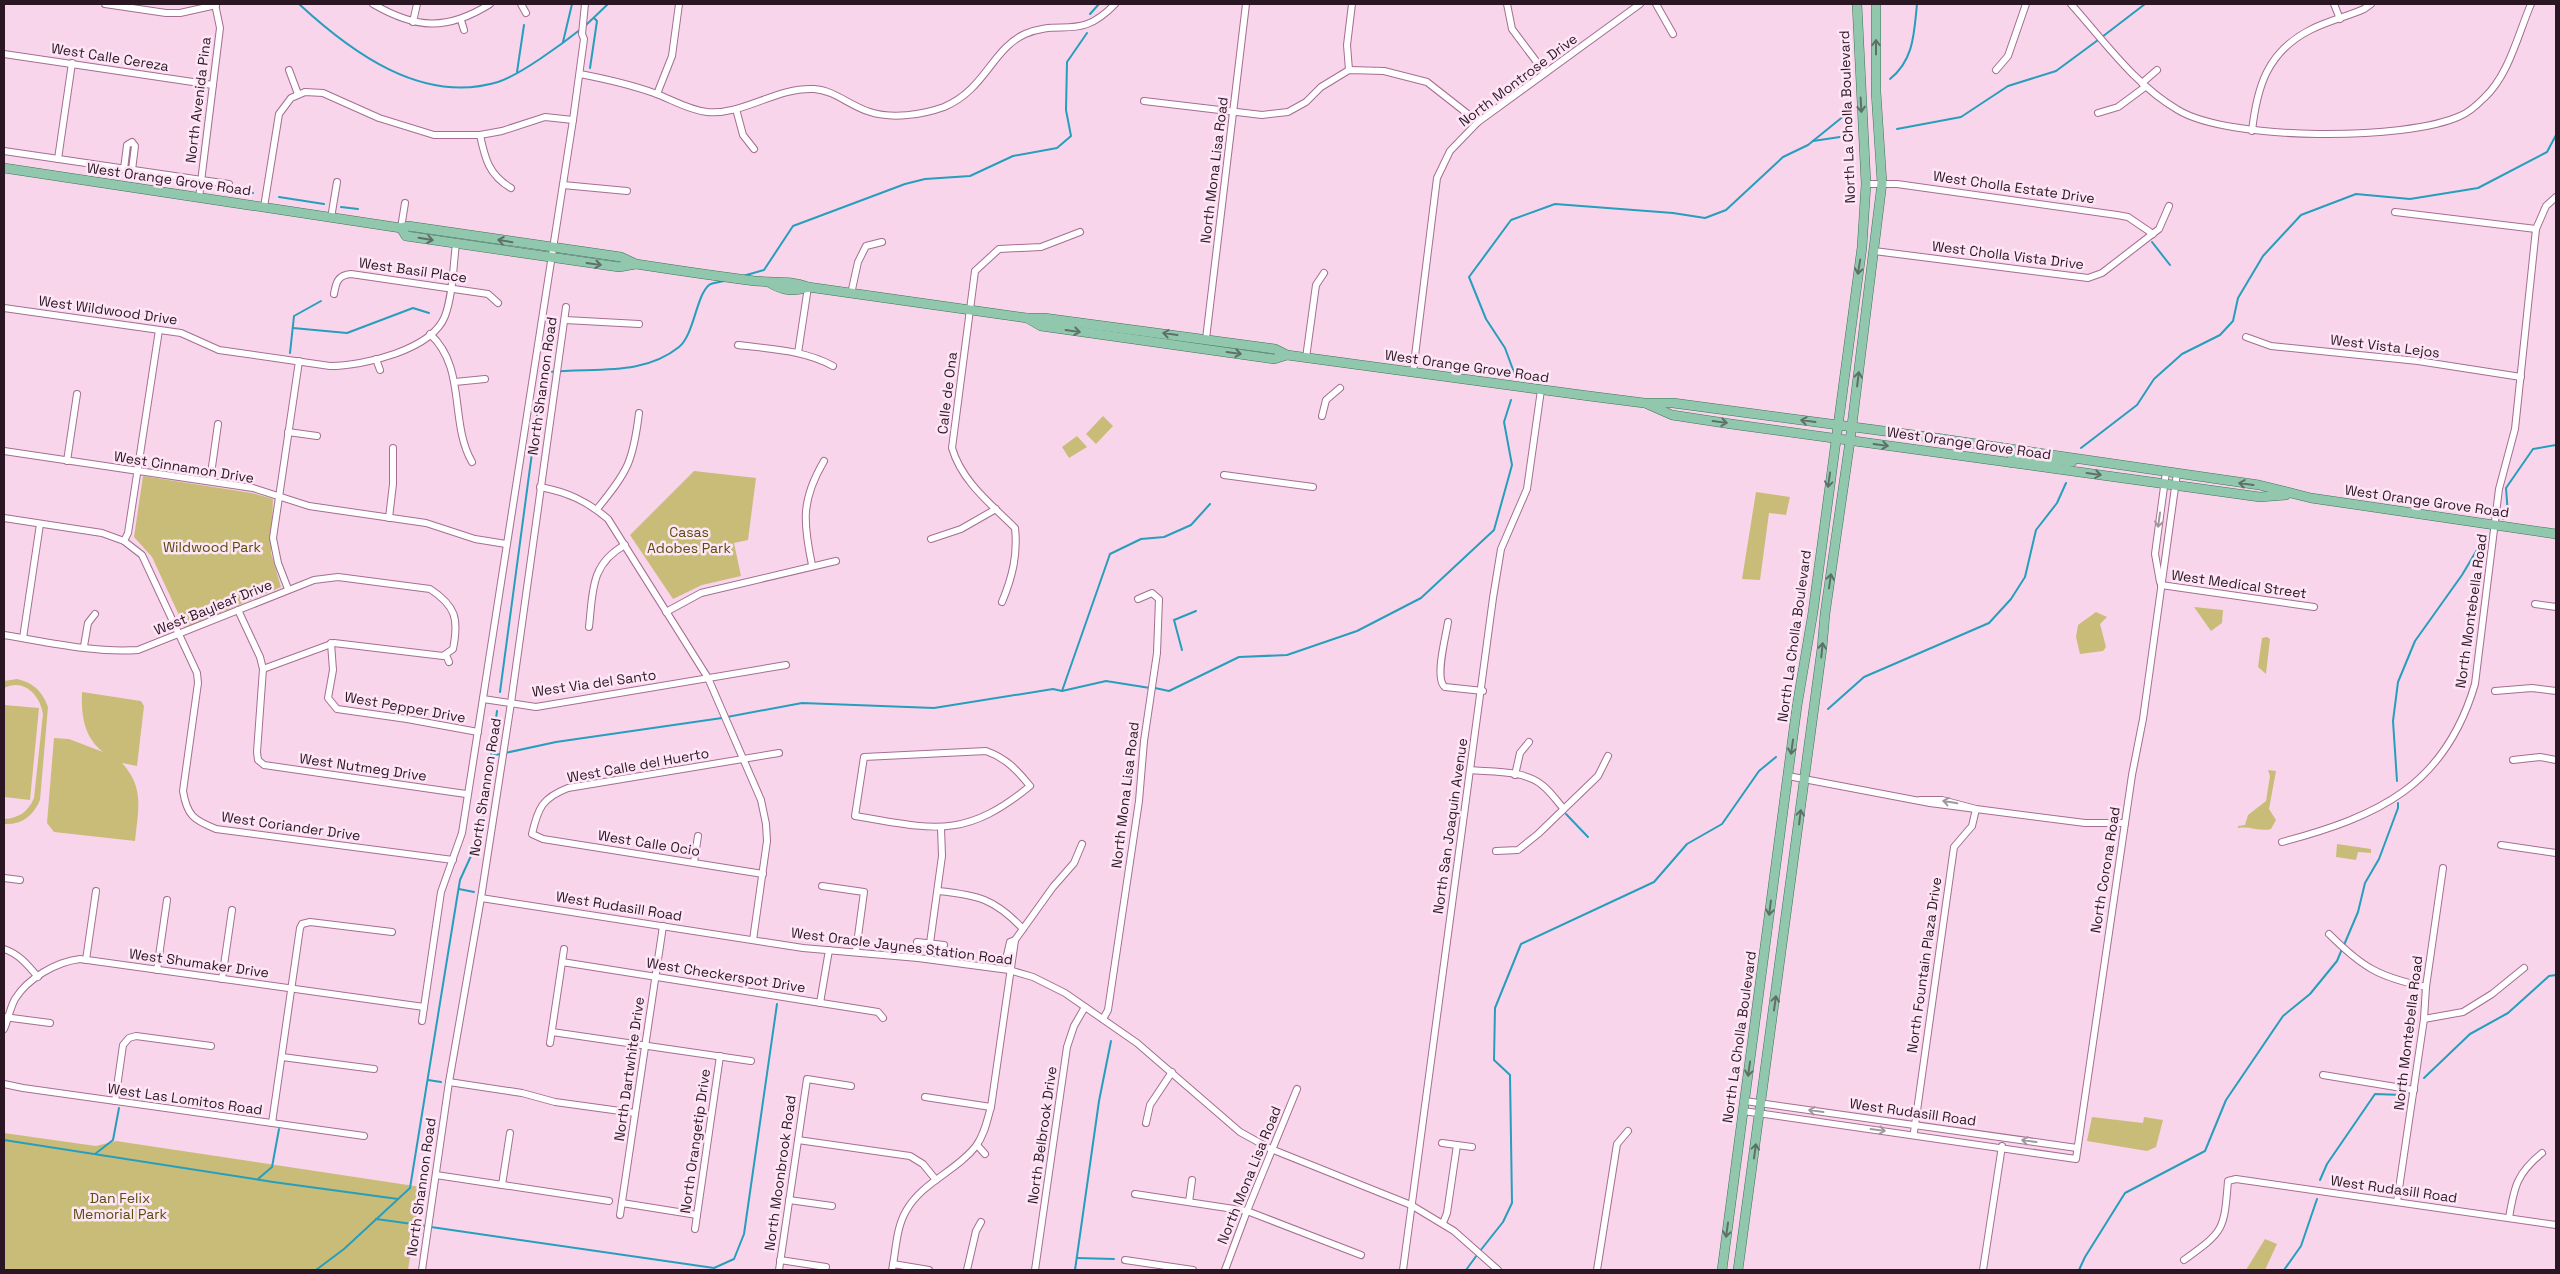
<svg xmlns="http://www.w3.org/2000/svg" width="2560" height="1274" viewBox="0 0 2560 1274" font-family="'Space Grotesk',sans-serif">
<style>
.green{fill:#c9bc79}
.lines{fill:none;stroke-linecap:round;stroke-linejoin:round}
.stream{stroke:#279ebc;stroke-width:2}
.minor-casing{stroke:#a46e93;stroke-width:8}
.major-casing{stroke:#3e7259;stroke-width:10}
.minor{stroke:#fff;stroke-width:6}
.major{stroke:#91c8ad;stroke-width:9}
.oneway{stroke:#5e6f68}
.oneway2{stroke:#a0969c}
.labels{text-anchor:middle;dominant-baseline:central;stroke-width:5;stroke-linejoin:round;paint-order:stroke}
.street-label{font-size:14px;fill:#2b1624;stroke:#fee6f6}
.park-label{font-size:14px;fill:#594e09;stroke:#fee6f6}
</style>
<rect width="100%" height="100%" fill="#f9d5ec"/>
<g class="green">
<polygon points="1103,416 1113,426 1096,444 1086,434"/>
<polygon points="1077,436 1087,447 1069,458 1062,447"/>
<polygon points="694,471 756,478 748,540 734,543 741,576 702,585 673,599 630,535"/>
<polygon points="143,476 252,493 273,499 271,553 281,587 185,628 152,557 134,537"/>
<polygon points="1756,492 1790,497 1786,515 1769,513 1760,580 1742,579"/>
<polygon points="2194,607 2223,610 2222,623 2211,631"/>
<polygon points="2096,612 2107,617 2100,624 2106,647 2103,651 2080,654 2076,637 2078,625"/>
<polygon points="2267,637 2270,639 2266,674 2258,667 2262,638"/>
<path d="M17,679C34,683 42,691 48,707L40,800C33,816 22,825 4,824V819C19,818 28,812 34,798L43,714C40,695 24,678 4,688V681Z"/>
<path d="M82,692L141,701L144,706L137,766L122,763C145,788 138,810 135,841L54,832L47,823L54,738L69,739L103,752C84,737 81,715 82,692Z"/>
<polygon points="4,705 39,708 30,800 4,797"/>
<path d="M2268,770L2276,771L2269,809L2276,820L2271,829C2260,832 2250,826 2238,828V826L2245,825L2248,815L2266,801L2270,776Z"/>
<polygon points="2337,844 2371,849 2371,853 2358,852 2356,860 2336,857"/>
<polygon points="2092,1117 2143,1123 2144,1117 2163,1120 2156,1147 2147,1151 2087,1141"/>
<polygon points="4,1133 96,1146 116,1141 421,1187 408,1270 4,1270"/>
<polygon points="2265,1239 2277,1244 2265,1270 2246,1270"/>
</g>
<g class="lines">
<g class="stream">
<path d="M299,4C351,52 422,105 498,82C520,75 562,44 581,29"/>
<polyline points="1090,14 1099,4"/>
<polyline points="585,26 608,4"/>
<polyline points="2102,37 2145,4"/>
<polyline points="563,42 572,4"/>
<polyline points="590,68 597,21 594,18"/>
<polyline points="517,72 524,25"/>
<path d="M1890,79C1914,60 1914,33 1917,4"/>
<polyline points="1897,129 1961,117 2008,86 2056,71 2098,40"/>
<polyline points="1813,141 1840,137"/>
<polyline points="232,190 253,193"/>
<polyline points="279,197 324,204"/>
<polyline points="341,207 358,209"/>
<polyline points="2152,242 2170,265"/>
<polyline points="743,276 764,270 793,226 905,184 925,179 970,176 1013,156 1057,148 1071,136 1066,110 1067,62 1087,33"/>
<polyline points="293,328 347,333 413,308 429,313"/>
<polyline points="290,353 294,316 321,301"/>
<polyline points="1515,375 1505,348 1486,319 1469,277 1511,220 1555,204 1673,213 1705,218 1726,210 1783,157 1808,145 1845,115"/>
<polyline points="2081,448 2137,405 2154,379 2182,354 2220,335 2233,321 2238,298 2263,256 2301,215 2356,194 2410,199 2478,188 2547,152 2556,135"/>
<polyline points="2503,519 2508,515 2506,488 2533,449 2556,445"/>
<polyline points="1182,650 1174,620 1196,611"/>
<polyline points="1155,688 1169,691 1239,657 1287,655 1357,631 1421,598 1494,530 1512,465 1504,422 1511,400"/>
<polyline points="1062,691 1110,554 1141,539 1164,537 1191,525 1210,504"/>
<path d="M500,692L542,378L549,372C593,367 642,377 679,347C694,335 696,296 709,285C712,283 719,282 724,281"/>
<polyline points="1828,709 1864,677 1989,623 2011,599 2025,577 2036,530 2057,503 2066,483"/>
<polyline points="727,717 802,703 934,708 1053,689 1062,691 1106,681 1150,688"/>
<polyline points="505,753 556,742 722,718"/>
<polyline points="490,756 500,754"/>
<polyline points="2397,781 2393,721 2398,682 2415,641 2462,575 2484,538"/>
<polyline points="1566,814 1588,837"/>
<polyline points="459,889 474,892"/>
<polyline points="2344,945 2358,912 2365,883 2379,859 2398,808 2398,803"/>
<polyline points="2424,1078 2470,1034 2508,1013 2549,976 2556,975"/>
<polyline points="428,1080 441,1082"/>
<polyline points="4,1140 273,1182 398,1199"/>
<polyline points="95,1154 113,1140 119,1108"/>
<polyline points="258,1179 272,1167 279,1129"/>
<polyline points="2320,1180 2327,1164 2375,1094 2403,1095"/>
<polyline points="376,1219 427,1226"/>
<polyline points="431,1227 714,1268 734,1259 744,1234 777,1004"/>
<polyline points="1480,1251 1503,1222 1512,1203 1510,1075 1494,1060 1495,1008 1521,944 1654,882 1687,844 1722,824 1759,771 1776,757"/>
<polyline points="1077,1258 1114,1259"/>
<polyline points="316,1270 344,1249 410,1188 457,898 460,880 480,836 497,711"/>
<polyline points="1075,1270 1099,1101 1111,1041"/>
<polyline points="1466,1270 1477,1255"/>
<polyline points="2079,1270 2085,1257 2125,1193 2205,1151 2226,1100 2283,1016 2310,994 2337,961 2342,949"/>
<polyline points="2284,1270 2301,1246 2317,1199"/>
</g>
<g class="minor-casing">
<g id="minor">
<polyline points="105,4 166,13 180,13 216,5"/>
<path d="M373,4C416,29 447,31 490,4"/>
<polyline points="521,4 526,13"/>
<polyline points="1507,4 1512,29 1545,73"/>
<polyline points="1656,4 1673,34"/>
<path d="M2071,4C2104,41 2135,85 2178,110C2229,141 2406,141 2460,116C2468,113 2478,104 2484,98C2509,75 2518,34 2531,4"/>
<polyline points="2334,4 2340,19"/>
<polyline points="461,20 464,30"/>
<polyline points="413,22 417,4"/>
<polyline points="4,54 213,85"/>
<polyline points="289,70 298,94"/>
<polyline points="1349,70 1347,45 1352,4"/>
<polyline points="1996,70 2008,56 2026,4"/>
<path d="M580,74C606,79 629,84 654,93C671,99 688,110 707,112C745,115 776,87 814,89C834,90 850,106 870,112C892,119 922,115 944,107C985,90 992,49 1025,34C1062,18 1079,42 1115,4"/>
<polyline points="2142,83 2157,70"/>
<polyline points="657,94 672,56 679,4"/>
<polyline points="1144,101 1262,115 1288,112 1306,102 1321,87 1349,70 1384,71 1427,82 1478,122"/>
<polyline points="736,109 743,135 754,149"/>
<polyline points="2098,113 2118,107 2145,87"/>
<path d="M2252,131C2257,87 2267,52 2310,30C2327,21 2346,17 2364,9L2371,4"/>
<path d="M480,135C485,159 489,175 511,188"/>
<polyline points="4,151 229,184"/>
<polyline points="58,159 72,63"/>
<polyline points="124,169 127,145 132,142 135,146 132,170"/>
<polyline points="1866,184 1897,184 2117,215 2128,217 2153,234"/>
<polyline points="563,185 627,191"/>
<polyline points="199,198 220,28 215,4"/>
<polyline points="264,207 279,114 291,98 305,92 323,93 379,118 434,135 480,135 502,131 545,117 573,120"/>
<polyline points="2395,212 2536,229"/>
<polyline points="331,218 337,182"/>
<polyline points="401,228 405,203"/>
<polyline points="1874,251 2088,278 2102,273 2159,229 2169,206"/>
<path d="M334,294C336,282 338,275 351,274L488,294L498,303"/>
<polyline points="851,294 858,262 866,246 882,242"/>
<path d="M4,308L181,333L219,350L330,366C363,366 432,350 445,316C453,294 453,267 456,244"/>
<polyline points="565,320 639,324"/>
<path d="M430,334C467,368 449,422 472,462"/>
<polyline points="2246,337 2271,346 2418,361 2521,377"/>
<polyline points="1206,339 1246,4"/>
<path d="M738,345C770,349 804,350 833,366"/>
<polyline points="798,353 808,287"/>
<polyline points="1306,358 1316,285 1324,273"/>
<polyline points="376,359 380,370"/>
<polyline points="1413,372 1437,178 1450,151 1478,122 1640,4"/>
<polyline points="455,382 485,379"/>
<polyline points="1322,416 1326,400 1340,388"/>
<polyline points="288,432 317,436"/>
<polyline points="4,451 253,488 309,506 426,523 475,539 506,544"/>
<polyline points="67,461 77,394"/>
<polyline points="1224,475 1313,487"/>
<polyline points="210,481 218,424"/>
<path d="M540,487C567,492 587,501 608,519L708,678L761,800L766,824L767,841L753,940"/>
<path d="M597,509C628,471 633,462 639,413"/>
<path d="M4,518L102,533L124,541L142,555L197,673L198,683L183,791C187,816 194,820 216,829L453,860"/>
<polyline points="389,518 393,484 393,448"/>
<polyline points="931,539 961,529 996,509"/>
<polyline points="124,541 128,533 159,330"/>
<path d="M812,565C803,522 801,500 824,461"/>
<polyline points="2160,582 2155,554 2166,472"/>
<polyline points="2161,585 2314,607"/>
<polyline points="288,589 278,563 273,538 299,361"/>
<path d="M1002,602C1012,578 1018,555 1015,528C991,504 962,482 952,448L975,271L999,249L1041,247L1080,232"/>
<polyline points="2535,604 2556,607"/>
<polyline points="238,610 260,657 263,669 257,752 258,760 264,765 466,794"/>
<polyline points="666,612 701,593 836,561"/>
<path d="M1448,622C1446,636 1434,679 1445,687L1483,691"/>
<path d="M589,627C593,592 590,564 625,545"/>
<path d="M4,635C47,642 94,653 138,650L314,580L338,577L430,589C456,606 459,619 453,649L443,656L334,643L263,669"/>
<polyline points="23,638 40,524"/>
<polyline points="331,643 333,670 328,698 337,709 407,719 478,732"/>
<polyline points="84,646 88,623 95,614"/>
<polyline points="446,655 449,662"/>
<polyline points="2495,691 2532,688 2556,691"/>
<polyline points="483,699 536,707 786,665"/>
<path d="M986,751C1006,758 1017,770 1030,786C964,840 933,829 855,816L864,757Z"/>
<polyline points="2513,760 2540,757 2556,760"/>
<path d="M1470,770C1493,772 1524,770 1542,785C1550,791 1556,800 1563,808"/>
<polyline points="1515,775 1520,753 1529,742"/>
<polyline points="1788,776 1930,803 1976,809 1942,800 1920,800"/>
<path d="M2282,842C2379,816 2445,786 2475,684L2499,489L2515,429L2536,229L2546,206L2556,197"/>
<polyline points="2501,845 2556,853"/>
<polyline points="1496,851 1518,850 1538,834 1598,776 1608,756"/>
<polyline points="694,862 698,836"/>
<path d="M763,874L543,839L532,834C538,808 542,798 568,788L779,753"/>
<polyline points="4,878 20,880"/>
<polyline points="822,886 864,892 856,951"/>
<path d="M938,891C978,895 995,899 1023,929"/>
<polyline points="481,898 803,948 918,958 1009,970 1033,977 1065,993 1137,1043 1240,1132 1271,1149 1411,1205 1454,1231 1498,1270"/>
<path d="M2329,934C2363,968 2379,977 2426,987"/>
<polyline points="917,942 944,945"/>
<polyline points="930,943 942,856 941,828"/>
<path d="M4,949C19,954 28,965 38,977"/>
<polyline points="86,960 96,891"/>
<polyline points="1011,961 1007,955 1010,942 1015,940 1053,887 1074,863 1082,844"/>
<polyline points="562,962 878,1012 883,1018"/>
<polyline points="157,970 167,900"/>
<polyline points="222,979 232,910"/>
<polyline points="820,1003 829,950"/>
<polyline points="4,1017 50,1023"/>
<polyline points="1103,1019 1108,1010 1139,801 1144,741 1157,653 1159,599 1152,593 1138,599"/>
<polyline points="2424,1019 2463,1012 2492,994 2524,968"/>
<polyline points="422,1021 441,892 462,833 573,120 584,39 582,34 585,4"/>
<path d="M4,1029C8,1020 10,1008 15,999C28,978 56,962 80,959L424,1007"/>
<polyline points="552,1032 751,1061"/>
<polyline points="550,1043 564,949"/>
<polyline points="282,1057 374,1069"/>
<polyline points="2323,1075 2414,1090"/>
<polyline points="449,1082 522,1093 555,1102 635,1113"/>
<polyline points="4,1084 23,1088 364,1136"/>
<polyline points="925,1097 991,1107"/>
<polyline points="115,1101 123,1045 129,1038 136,1036 211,1046"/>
<polyline points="1745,1101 2077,1148"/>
<polyline points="1743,1111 2076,1159 2132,775 2143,719 2177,473"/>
<polyline points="272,1123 300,928 302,924 310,922 392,932"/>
<polyline points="1146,1123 1150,1105 1172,1072"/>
<polyline points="1914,1132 1954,847 1972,826 1976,809 2085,823 2125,823"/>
<polyline points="798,1140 910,1156 923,1164 936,1180"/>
<polyline points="1442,1143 1472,1147"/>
<polyline points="977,1145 985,1154"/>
<polyline points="436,1175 609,1201"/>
<polyline points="502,1185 510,1133"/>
<polyline points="1135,1194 1247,1211 1361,1255"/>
<polyline points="789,1200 832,1206"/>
<polyline points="1189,1202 1192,1180"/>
<polyline points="2397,1202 2424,1019 2426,987 2443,868"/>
<polyline points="622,1203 697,1215"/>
<polyline points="620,1215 663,926"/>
<path d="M2509,1218C2514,1187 2517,1173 2542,1153"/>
<polyline points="1443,1223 1447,1213 1457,1145"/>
<polyline points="695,1229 720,1056"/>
<polyline points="780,1260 826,1267"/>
<polyline points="1125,1260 1193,1270"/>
<path d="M2184,1260C2224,1231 2224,1231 2228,1181L2236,1179L2556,1225"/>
<polyline points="893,1264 929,1270"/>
<polyline points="422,1270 449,1082 481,898 511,703 566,307"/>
<polyline points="779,1270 807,1079 851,1086"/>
<path d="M892,1270C896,1251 896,1228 906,1211C922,1182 957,1171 976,1146C985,1134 987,1120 991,1107L1015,940"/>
<polyline points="967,1270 976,1231 981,1222"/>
<polyline points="1035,1270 1067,1047 1074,1026 1085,1007"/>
<polyline points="1225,1270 1247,1211 1297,1089"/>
<polyline points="1403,1270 1493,598 1501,549 1527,489 1541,390"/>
<polyline points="1597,1270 1617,1144 1628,1131"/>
<polyline points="1983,1270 2002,1146"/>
</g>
</g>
<g class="major-casing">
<g id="major">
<path d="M4,168L401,228L408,226L621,257L636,264C675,270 715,276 755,281C774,283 790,280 808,287L1027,318H1044L1275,349L1287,355L1589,396L1644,403H1673L1929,437L2259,485L2311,498L2556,534"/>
<polyline points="401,228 406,236 619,267 636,264"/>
<path d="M770,283C784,291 793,292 808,287"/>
<polyline points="1027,318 1041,326 1274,359 1287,355"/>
<polyline points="1647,404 1672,415 1731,424 2260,497 2286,495"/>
<polyline points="2012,463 2012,459 2018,457 2072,462"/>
<polyline points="1722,1270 1797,706 1813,612 1862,247 1866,184 1857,4"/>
<polyline points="1738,1270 1822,648 1825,614 1850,441 1882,183 1876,92 1876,4"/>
</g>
</g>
<use href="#minor" class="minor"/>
<use href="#major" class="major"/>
</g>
<defs><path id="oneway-shaft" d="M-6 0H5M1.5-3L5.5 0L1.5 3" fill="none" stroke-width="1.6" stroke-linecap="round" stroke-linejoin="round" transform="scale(1.25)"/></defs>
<g class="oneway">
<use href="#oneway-shaft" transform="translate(1876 47) rotate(-90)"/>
<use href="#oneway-shaft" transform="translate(1861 105) rotate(87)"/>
<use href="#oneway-shaft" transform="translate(426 239) rotate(9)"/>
<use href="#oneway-shaft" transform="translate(505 241) rotate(-171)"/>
<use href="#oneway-shaft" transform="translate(594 264) rotate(8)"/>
<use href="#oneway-shaft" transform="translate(1859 267) rotate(99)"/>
<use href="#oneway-shaft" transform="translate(1073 331) rotate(8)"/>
<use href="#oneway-shaft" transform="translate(1170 334) rotate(-172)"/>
<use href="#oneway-shaft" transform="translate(1234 353) rotate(8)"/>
<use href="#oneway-shaft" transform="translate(1858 379) rotate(-83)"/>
<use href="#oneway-shaft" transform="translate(1808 421) rotate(-172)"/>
<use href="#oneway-shaft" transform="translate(1720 422) rotate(8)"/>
<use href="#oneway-shaft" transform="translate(1881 445) rotate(8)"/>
<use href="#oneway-shaft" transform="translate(2094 474) rotate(8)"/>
<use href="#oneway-shaft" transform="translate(1829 480) rotate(98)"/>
<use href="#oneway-shaft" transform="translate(2246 484) rotate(-172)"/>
<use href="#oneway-shaft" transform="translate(1830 581) rotate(-82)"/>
<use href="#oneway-shaft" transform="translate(1822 650) rotate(-84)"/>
<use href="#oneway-shaft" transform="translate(1792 747) rotate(98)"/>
<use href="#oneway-shaft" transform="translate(1800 817) rotate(-83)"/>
<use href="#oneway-shaft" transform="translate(1770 908) rotate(97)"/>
<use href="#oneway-shaft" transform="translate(1775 1003) rotate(-82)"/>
<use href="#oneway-shaft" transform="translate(1749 1069) rotate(98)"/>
<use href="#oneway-shaft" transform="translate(1755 1151) rotate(-82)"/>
<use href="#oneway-shaft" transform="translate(1727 1230) rotate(98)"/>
</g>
<g class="oneway2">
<use href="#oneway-shaft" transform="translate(2159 520) rotate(98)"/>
<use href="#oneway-shaft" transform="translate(1950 802) rotate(-170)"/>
<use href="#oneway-shaft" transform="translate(1816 1111) rotate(-172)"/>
<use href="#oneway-shaft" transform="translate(1878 1130) rotate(8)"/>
<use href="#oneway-shaft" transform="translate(2029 1141) rotate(-172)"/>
</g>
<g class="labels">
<g class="street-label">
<text transform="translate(110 57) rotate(9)">West Calle Cereza</text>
<text transform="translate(1518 80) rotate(-37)">North Montrose Drive</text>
<text transform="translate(198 100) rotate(-83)">North Avenida Pina</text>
<text transform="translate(1847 117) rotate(-92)">North La Cholla Boulevard</text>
<text transform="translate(1214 170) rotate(-83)">North Mona Lisa Road</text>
<text transform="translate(169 179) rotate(8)">West Orange Grove Road</text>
<text transform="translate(2014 187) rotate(8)">West Cholla Estate Drive</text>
<text transform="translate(2008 255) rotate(7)">West Cholla Vista Drive</text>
<text transform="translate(413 270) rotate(8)">West Basil Place</text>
<text transform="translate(108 310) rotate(8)">West Wildwood Drive</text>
<text transform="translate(2385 346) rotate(7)">West Vista Lejos</text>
<text transform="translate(1467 366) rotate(8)">West Orange Grove Road</text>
<text transform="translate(542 386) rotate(-82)">North Shannon Road</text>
<text transform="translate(947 393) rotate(-83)">Calle de Ona</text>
<text transform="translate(1969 443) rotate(8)">West Orange Grove Road</text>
<text transform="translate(184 467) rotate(9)">West Cinnamon Drive</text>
<text transform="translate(2427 501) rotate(8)">West Orange Grove Road</text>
<text transform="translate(2239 584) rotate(8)">West Medical Street</text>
<text transform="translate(213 607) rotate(-22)">West Bayleaf Drive</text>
<text transform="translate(2471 611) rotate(-82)">North Montebella Road</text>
<text transform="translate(1794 636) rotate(-82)">North La Cholla Boulevard</text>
<text transform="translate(594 683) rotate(-8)">West Via del Santo</text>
<text transform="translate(405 707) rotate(10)">West Pepper Drive</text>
<text transform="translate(638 765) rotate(-10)">West Calle del Huerto</text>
<text transform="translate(363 767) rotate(8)">West Nutmeg Drive</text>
<text transform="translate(485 787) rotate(-81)">North Shannon Road</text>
<text transform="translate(1125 795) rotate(-83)">North Mona Lisa Road</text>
<text transform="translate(291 826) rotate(8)">West Coriander Drive</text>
<text transform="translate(1450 826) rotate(-82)">North San Joaquin Avenue</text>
<text transform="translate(649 843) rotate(9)">West Calle Ocio</text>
<text transform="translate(2105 870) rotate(-81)">North Corona Road</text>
<text transform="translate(619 906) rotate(9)">West Rudasill Road</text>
<text transform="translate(902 946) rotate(7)">West Oracle Jaynes Station Road</text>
<text transform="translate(199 963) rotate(8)">West Shumaker Drive</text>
<text transform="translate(1924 965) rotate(-82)">North Fountain Plaza Drive</text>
<text transform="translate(726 975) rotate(9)">West Checkerspot Drive</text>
<text transform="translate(2408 1033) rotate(-83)">North Montebella Road</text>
<text transform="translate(1739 1037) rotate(-82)">North La Cholla Boulevard</text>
<text transform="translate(629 1069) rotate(-82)">North Dartwhite Drive</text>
<text transform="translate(185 1099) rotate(8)">West Las Lomitos Road</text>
<text transform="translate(1913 1112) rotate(8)">West Rudasill Road</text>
<text transform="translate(1042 1135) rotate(-82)">North Belbrook Drive</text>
<text transform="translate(695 1141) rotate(-82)">North Orangetip Drive</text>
<text transform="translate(780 1173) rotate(-82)">North Moonbrook Road</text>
<text transform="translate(1249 1175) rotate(-68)">North Mona Lisa Road</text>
<text transform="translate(421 1187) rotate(-82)">North Shannon Road</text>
<text transform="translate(2394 1189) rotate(8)">West Rudasill Road</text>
</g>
<g class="park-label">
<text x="689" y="532">Casas<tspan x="689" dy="16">Adobes Park</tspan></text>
<text x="212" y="547">Wildwood Park</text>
<text x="120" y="1198">Dan Felix<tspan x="120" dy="16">Memorial Park</tspan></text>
</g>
</g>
<rect width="2560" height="1274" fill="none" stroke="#2b1624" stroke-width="10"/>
</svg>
